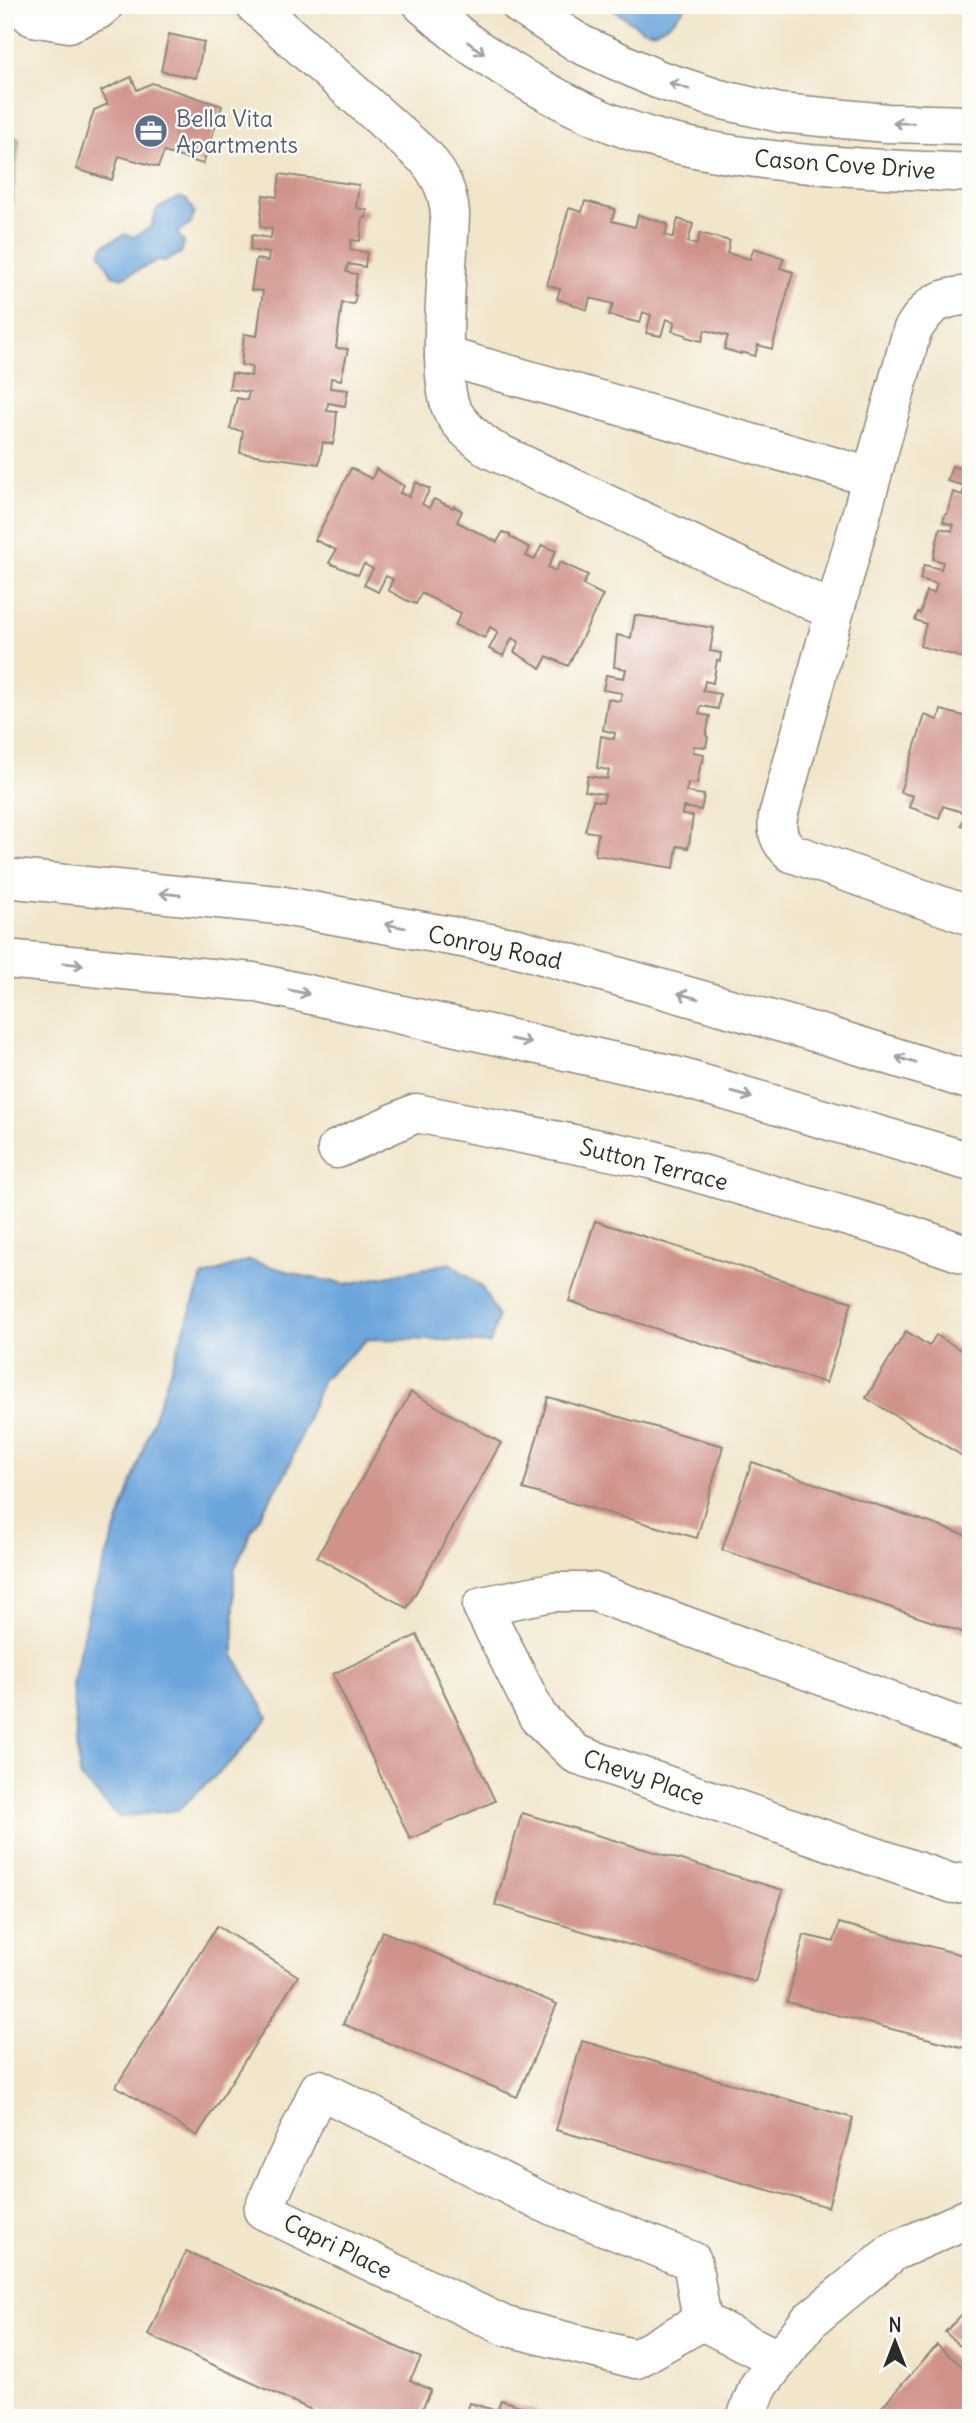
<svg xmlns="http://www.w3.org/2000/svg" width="976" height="2423" viewBox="0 0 976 2423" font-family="Delius,sans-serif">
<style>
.green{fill:#8cca80;stroke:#5c7a56;stroke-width:2}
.water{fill:#6ca5dc;stroke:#4c6884;stroke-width:2}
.building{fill:#d0938c}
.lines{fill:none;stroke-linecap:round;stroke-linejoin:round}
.minor-casing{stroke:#8e887a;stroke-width:41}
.major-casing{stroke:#8e887a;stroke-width:41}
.minor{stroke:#fff;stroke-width:38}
.major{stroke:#fff;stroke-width:38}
.oneway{stroke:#a0a0a0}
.labels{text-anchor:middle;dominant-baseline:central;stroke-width:5;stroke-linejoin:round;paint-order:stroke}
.service-label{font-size:23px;fill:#4e5e75;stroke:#fdfcf7;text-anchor:start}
.street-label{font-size:23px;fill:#2b2b2b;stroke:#fdfcf7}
</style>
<rect width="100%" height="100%" fill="#fdfcf7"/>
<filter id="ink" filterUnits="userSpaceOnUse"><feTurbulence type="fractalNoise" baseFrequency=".0143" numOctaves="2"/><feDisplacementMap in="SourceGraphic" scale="14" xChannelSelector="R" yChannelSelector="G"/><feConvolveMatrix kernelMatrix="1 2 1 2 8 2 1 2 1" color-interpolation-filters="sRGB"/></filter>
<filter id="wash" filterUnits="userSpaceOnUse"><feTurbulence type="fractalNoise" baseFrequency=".00686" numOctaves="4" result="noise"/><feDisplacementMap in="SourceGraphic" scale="28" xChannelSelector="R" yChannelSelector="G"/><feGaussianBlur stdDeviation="1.57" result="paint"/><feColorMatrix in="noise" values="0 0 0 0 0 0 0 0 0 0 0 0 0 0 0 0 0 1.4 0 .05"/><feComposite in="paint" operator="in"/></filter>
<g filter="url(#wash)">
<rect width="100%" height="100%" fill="#f1e5ca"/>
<polygon class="green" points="5,135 19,138 11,208 5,207"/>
<g class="water">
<polygon points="606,5 687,5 673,21 654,32 642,29"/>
<polygon points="179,197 187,200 195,213 190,225 177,232 184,243 181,253 166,261 158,260 122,278 112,275 100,253 104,245 125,234 133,237 151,227 157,209"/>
<polygon points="249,1260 307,1277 346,1284 450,1263 482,1287 498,1317 490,1344 444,1340 368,1339 323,1379 287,1471 251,1531 234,1570 234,1655 268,1717 235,1758 178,1810 119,1817 80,1777 72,1684 90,1605 202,1277"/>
</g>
<g id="blocks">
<g class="building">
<polygon points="169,34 204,42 196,78 161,71"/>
<polygon points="131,77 137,90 152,83 222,106 203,164 164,152 158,167 119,156 112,180 76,169 94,110 108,104 101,91"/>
<polygon points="280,174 359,185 356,208 367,210 366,218 363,218 360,241 351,240 350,250 367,252 365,267 348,264 346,272 357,274 354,295 356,295 354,304 342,303 336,348 348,349 341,380 331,378 330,388 348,390 345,406 328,403 327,411 337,412 335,434 333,444 323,442 319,464 240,453 243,431 230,429 237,398 247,400 249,392 229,389 232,373 251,376 252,367 241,365 244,334 257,336 263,291 251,290 256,259 268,261 269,253 250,250 252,235 271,238 272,229 260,227 263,195 277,197"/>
<polygon points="585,201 615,209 612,221 635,227 638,215 668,224 665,235 673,238 678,219 693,224 688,242 697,245 700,233 730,241 727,253 750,259 754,248 784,258 780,268 793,272 772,349 758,345 755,356 741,352 741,354 724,349 728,336 705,330 702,341 686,337 686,335 672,331 675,322 666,319 661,336 646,333 651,315 643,312 640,323 609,315 613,304 590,298 587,310 557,299 560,289 547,285 569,208 582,212"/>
<polygon points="971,426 971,463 961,460"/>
<polygon points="952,466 971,471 971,660 920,646 926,624 915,620 918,612 920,614 926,591 934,593 937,584 920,579 924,565 941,569 943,562 933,559 940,528 952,531 954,525 943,522 945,514 947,514 953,492 962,495 965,486 947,481"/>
<polygon points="351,468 372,479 376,469 404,486 400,493 409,497 416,482 430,489 422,504 429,508 434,499 453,508 454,506 462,511 457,522 497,542 503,532 510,535 510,537 530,548 526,556 534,560 542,545 556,551 548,567 555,571 560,562 588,575 583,585 603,595 568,666 547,656 541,668 514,652 519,642 512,638 503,656 489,649 498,632 490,627 485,638 455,625 461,613 421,593 416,604 406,600 388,590 393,579 386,576 378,592 364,585 373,569 364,564 358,575 329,563 336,550 315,540"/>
<polygon points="635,615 714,628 710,651 721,653 720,661 717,660 713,683 705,681 703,691 720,694 718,709 701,706 699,714 710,716 706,736 708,737 706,747 694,746 693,752 704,754 703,762 701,762 697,784 688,783 686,792 704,795 701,810 683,807 682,815 693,816 690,838 688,848 677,846 674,868 595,855 598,833 585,831 593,800 603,802 605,794 585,791 588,776 607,779 609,770 597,768 601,736 614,739 615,733 603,730 608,699 620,701 622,693 603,690 606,675 624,678 626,669 614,667 617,635 631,638"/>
<polygon points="941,710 971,718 968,730 971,731 971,828 961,825 965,813 943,806 939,818 909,807 913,796 900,792 925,715 938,720"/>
<polygon points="595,1221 852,1302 826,1383 569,1301"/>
<polygon points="906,1331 929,1346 936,1335 971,1356 971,1461 866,1398"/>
<polygon points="411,1392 501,1443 407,1608 317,1557"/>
<polygon points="548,1397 723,1446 697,1538 523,1489"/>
<polygon points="752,1462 971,1537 971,1635 722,1550"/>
<polygon points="417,1635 495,1801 410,1839 333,1674"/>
<polygon points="522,1813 783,1890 755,1982 495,1905"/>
<polygon points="839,1923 971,1957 971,2028 965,2048 787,2002 804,1935 834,1942"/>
<polygon points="217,1926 298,1976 197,2136 116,2086"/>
<polygon points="382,1931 557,2004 517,2097 343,2024"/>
<polygon points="582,2041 853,2118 828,2207 556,2130"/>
<polygon points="186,2251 421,2358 410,2380 431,2390 418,2418 329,2418 148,2335"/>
<polygon points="971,2305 971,2356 945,2332"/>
<polygon points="937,2345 971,2374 971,2418 872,2418"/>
<polygon points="501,2400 556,2417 556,2418 465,2418 470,2403 497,2411"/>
<polygon points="35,2410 58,2417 58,2418 33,2418"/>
</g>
</g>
</g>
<g filter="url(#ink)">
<use href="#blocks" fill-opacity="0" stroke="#8e887a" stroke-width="2"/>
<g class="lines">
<g class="minor-casing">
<g id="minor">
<polyline points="20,5 33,17 69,23 98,10 104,5"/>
<path d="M255,5L427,159C441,177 448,191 450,214C449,255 435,381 453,412C462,428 476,438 490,449L833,611"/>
<path d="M423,5C441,20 458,36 477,49C534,88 600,125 668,142C768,166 869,168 971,173"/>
<polyline points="520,5 580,44 657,79 719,99 780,113 887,123 971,125"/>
<path d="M971,295C938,298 929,303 912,331L778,816C776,833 779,842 792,853L971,916"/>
<polyline points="444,356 871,477"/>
<polyline points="337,1149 416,1113 650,1159 907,1234 971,1256"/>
<polyline points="971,1731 594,1592 552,1592 482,1606 538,1717 576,1754 954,1884 971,1881"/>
<polyline points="702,2321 636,2359 505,2326 263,2210 319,2089 538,2200 692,2261 702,2321 779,2360"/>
<polyline points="746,2418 758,2387 809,2321 893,2252 971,2217"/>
</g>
</g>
<g class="major-casing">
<g id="major">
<polyline points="5,878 278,905 518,948 828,1036 971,1081"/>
<polyline points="5,959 253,982 665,1073 971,1162"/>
</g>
</g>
<use href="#minor" class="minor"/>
<use href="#major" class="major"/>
</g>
<defs><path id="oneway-shaft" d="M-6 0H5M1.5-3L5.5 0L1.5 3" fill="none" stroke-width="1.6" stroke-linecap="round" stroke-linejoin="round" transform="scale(1.75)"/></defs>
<g class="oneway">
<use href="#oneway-shaft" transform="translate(476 48) rotate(36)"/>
<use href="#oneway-shaft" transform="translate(679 86) rotate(-162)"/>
<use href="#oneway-shaft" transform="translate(903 123) rotate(-179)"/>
<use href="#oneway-shaft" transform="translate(170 894) rotate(-174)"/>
<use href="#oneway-shaft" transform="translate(395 926) rotate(-170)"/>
<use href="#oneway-shaft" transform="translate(73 964) rotate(6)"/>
<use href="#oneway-shaft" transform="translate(299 992) rotate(12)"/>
<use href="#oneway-shaft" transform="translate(688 996) rotate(-164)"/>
<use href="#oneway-shaft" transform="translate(521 1041) rotate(12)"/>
<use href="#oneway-shaft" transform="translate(906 1060) rotate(-162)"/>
<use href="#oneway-shaft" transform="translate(742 1095) rotate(16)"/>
</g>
</g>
<defs>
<g id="office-disc" transform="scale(1.75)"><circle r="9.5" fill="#5c6f8a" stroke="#fdfcf7"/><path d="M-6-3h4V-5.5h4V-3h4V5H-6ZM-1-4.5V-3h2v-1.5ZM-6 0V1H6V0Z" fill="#fff"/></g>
</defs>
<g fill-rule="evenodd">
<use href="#office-disc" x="151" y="131"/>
</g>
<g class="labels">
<g class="service-label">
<text x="176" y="118">Bella Vita<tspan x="176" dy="26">Apartments</tspan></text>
</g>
<g class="street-label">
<text transform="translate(845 164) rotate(4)">Cason Cove Drive</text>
<text transform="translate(495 947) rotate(12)">Conroy Road</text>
<text transform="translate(654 1164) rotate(14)">Sutton Terrace</text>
<text transform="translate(644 1777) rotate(19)">Chevy Place</text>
<text transform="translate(338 2246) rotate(26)">Capri Place</text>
</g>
</g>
<rect width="976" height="2423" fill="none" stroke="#fdfcf7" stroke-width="28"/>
<g transform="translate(895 2342)" stroke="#fdfcf7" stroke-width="5" paint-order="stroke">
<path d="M0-5L12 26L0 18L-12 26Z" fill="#2b2b2b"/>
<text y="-10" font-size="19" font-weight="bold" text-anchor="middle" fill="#2b2b2b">N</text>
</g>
</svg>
